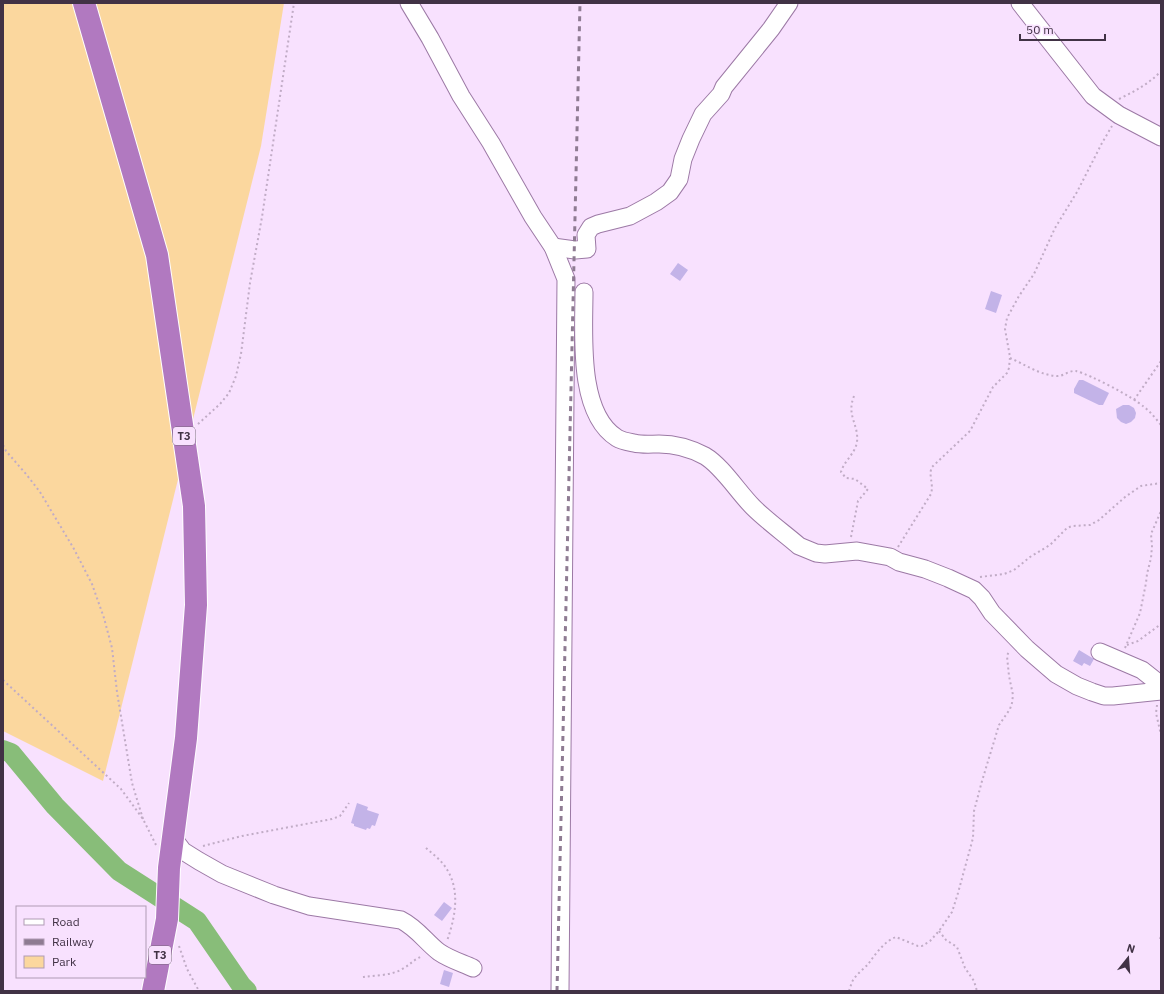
<svg xmlns="http://www.w3.org/2000/svg" width="1164" height="994" viewBox="0 0 1164 994" font-family="'IBM Plex Sans',sans-serif">
<style>
.green{fill:#fbd79e}
.lines{fill:none;stroke-linecap:round;stroke-linejoin:round}
.river{stroke:#88bd79;stroke-width:20}
.building{fill:#c3b3e8}
.minor-casing{stroke:#9c79a5;stroke-width:19}
.highway-casing{stroke:#fff;stroke-width:24}
.path{stroke:#c1acc6;stroke-width:2;stroke-dasharray:2 3;stroke-linecap:butt}
.minor{stroke:#fff;stroke-width:17}
.highway{stroke:#b179c0;stroke-width:22}
.rail{stroke:#8e7b92;stroke-width:3;stroke-dasharray:5 5;stroke-linecap:butt}
.labels{text-anchor:middle;dominant-baseline:central;stroke-width:3.5;stroke-linejoin:round;paint-order:stroke}
.shield{fill:#f8e1fe;stroke:#78667c;stroke-width:1}
.shield-label{font-size:11px;font-weight:bold;fill:#413245}
</style>
<rect width="100%" height="100%" fill="#f8e1fe"/>
<polygon class="green" points="3,3 284,3 261,146 103,781 3,731"/>
<g class="lines">
<polyline class="river" points="3,750 11,753 55,806 119,871 197,921 241,985 247,991"/>
</g>
<g class="building">
<polygon points="678,263 688,270 680,281 670,274"/>
<polygon points="991,291 1002,295 996,313 985,309"/>
<polygon points="1079,380 1083,380 1109,393 1103,405 1099,405 1074,393 1074,389"/>
<polygon points="1123,405 1129,405 1134,408 1136,413 1135,418 1131,422 1126,424 1121,422 1117,418 1116,409"/>
<polygon points="1079,650 1094,659 1090,666 1084,663 1082,666 1073,661"/>
<polygon points="357,803 368,807 367,810 379,814 375,826 372,825 370,829 367,828 366,830 354,826 354,824 351,823"/>
<polygon points="444,902 452,908 442,921 434,915"/>
<polygon points="444,970 453,973 449,987 440,984"/>
</g>
<g class="lines">
<g class="minor-casing">
<g id="minor">
<polyline points="409,3 430,38 461,96 491,143 533,217 553,247 566,279 560,991"/>
<polyline points="1020,3 1093,96 1119,115 1161,137"/>
<polyline points="553,247 575,250 587,249 586,235 591,227 598,224 630,216 656,202 670,192 679,179 683,159 691,139 703,114 721,94 724,87 771,29 789,3"/>
<path d="M584,292C584,333 577,413 617,438C622,441 629,442 634,443C642,445 651,444 659,444C676,444 690,448 705,456C722,466 738,492 753,507C767,521 784,533 799,546L816,553L825,554L857,551L890,557L899,562L925,569L948,578L974,590L982,598L992,613L1027,649L1056,674L1077,686L1092,692L1104,696H1113L1161,691"/>
<polyline points="1100,652 1142,670 1161,685"/>
<path d="M173,838L183,851L199,861L222,874L274,895L309,906L401,920C417,928 426,942 439,952C449,959 462,963 473,968"/>
</g>
</g>
<g class="highway-casing">
<polyline id="highway" points="84,3 157,255 194,506 196,605 186,738 169,868 167,919 153,991"/>
</g>
<g class="path">
<path d="M1119,99C1135,91 1149,84 1161,71"/>
<path d="M1010,358C1024,364 1040,375 1056,376C1063,377 1069,370 1076,371C1091,375 1133,397 1144,407C1151,412 1156,419 1161,425"/>
<polyline points="1134,400 1161,361"/>
<polyline points="198,424 220,404 229,393 236,376 241,354 250,283 262,217 294,3"/>
<polyline points="3,445 6,451 26,474 40,492 74,549 92,584 104,618 112,648 117,692 132,783 143,819"/>
<path d="M851,537L858,501L868,489L855,479L846,478L841,472C844,461 855,454 857,442C859,424 846,416 854,396"/>
<path d="M898,547L931,494C934,484 928,475 932,467L970,431L993,387L1007,373L1009,368L1010,357L1005,329L1007,318L1019,296L1034,274L1055,228L1077,192L1102,143L1112,126"/>
<polyline points="980,577 1004,574 1014,570 1030,557 1050,545 1067,528 1072,526 1090,525 1099,520 1125,497 1141,486 1161,483"/>
<polyline points="1127,645 1138,641 1161,624"/>
<polyline points="1125,648 1140,613 1146,583 1147,574 1151,558 1152,546 1151,534 1161,511"/>
<polyline points="3,680 121,789 143,819 156,845"/>
<polyline points="1157,705 1156,713 1161,735"/>
<polyline points="203,846 242,836 332,819 340,816 349,803"/>
<path d="M426,848C433,854 441,860 446,868C461,890 455,918 447,941"/>
<polyline points="939,931 946,940 957,947 965,968 974,981 977,991"/>
<polyline points="1160,939 1161,936"/>
<polyline points="179,946 187,969 199,991"/>
<path d="M363,977C376,975 392,976 404,968C411,964 414,959 423,956"/>
<path d="M849,991C850,988 851,985 852,982C856,974 864,969 869,963C876,953 885,941 896,937L918,946H922L930,941L939,931L952,912L958,893L973,838L974,811L982,781L999,725L1010,709L1012,703L1013,695L1009,676L1007,656L1009,651"/>
</g>
<use href="#minor" class="minor"/>
<use href="#highway" class="highway"/>
<polyline class="rail" points="557,991 580,3"/>
</g>
<g class="labels">
<g class="shield">
<rect x="173" y="427" width="22" height="18" rx="3"/>
<rect x="149" y="946" width="22" height="18" rx="3"/>
</g>
<g class="shield-label">
<text x="184" y="436">T3</text>
<text x="160" y="955">T3</text>
</g>
</g>
<rect width="1164" height="994" fill="none" stroke="#413245" stroke-width="8"/>
<rect x="16" y="906" width="130" height="72" fill="#f8e1fe" stroke="#af9bb4"/>
<rect x="24" y="919" width="20" height="6" fill="#ffffff" stroke="#af9bb4"/>
<text x="52" y="926" font-size="12" fill="#413245">Road</text>
<rect x="24" y="939" width="20" height="6" fill="#8e7b92" stroke="#af9bb4"/>
<text x="52" y="946" font-size="12" fill="#413245">Railway</text>
<rect x="24" y="956" width="20" height="12" fill="#fbd79e" stroke="#af9bb4"/>
<text x="52" y="966" font-size="12" fill="#413245">Park</text>
<g transform="translate(1128 958) rotate(17)" stroke="#f8e1fe" stroke-width="3" paint-order="stroke">
<path d="M0-3L7 15L0 10L-7 15Z" fill="#413245"/>
<text y="-6" font-size="11" font-weight="bold" text-anchor="middle" fill="#413245">N</text>
</g>
<path d="M1020 34v6h85v-6" fill="none" stroke="#413245" stroke-width="2"/>
<text x="1026" y="34" font-size="12" fill="#413245" stroke="#f8e1fe" stroke-width="3" paint-order="stroke">50 m</text>
</svg>
